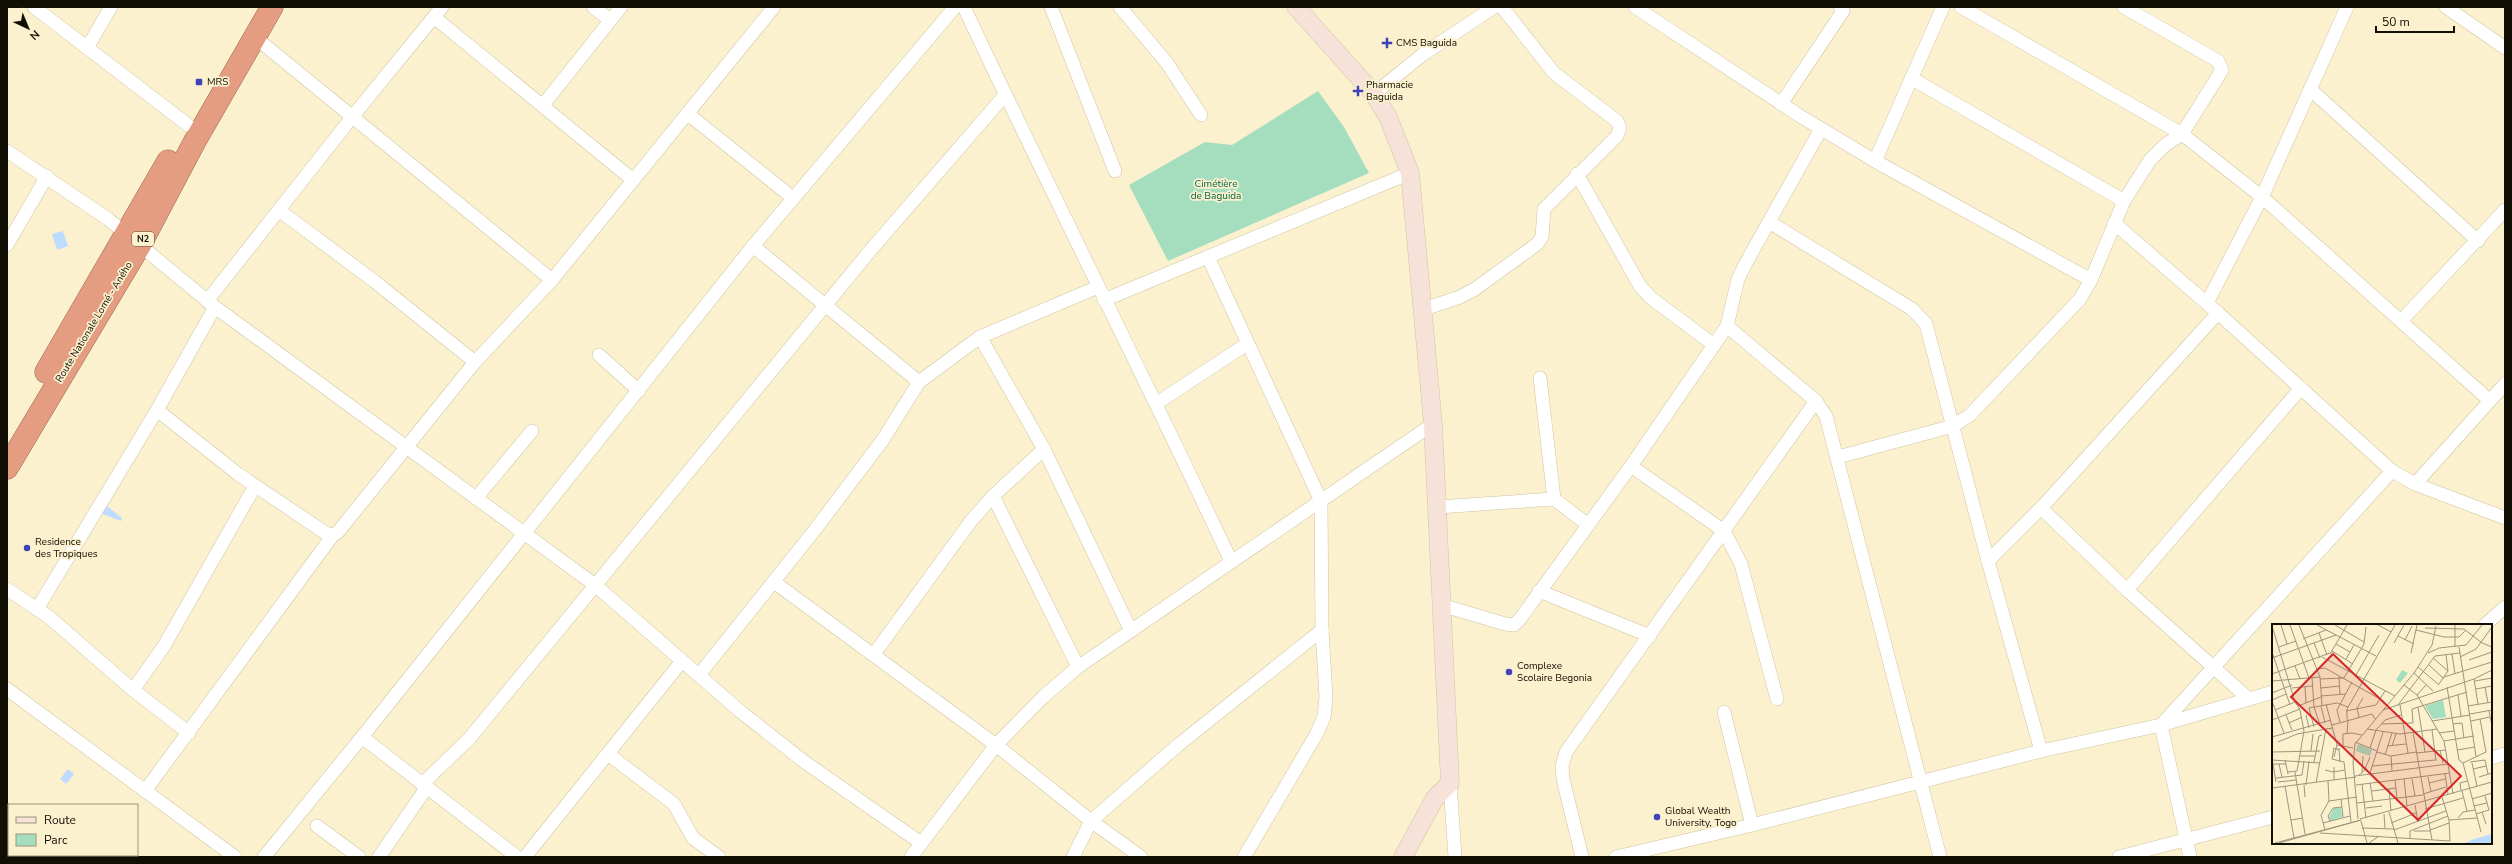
<svg xmlns="http://www.w3.org/2000/svg" width="2512" height="864" viewBox="0 0 2512 864" font-family="'Nunito Sans',sans-serif">
<style>
.green{fill:#a4debf}
.water{fill:#bedcff}
.lines{fill:none;stroke-linecap:round;stroke-linejoin:round}
.street-casing{stroke:#cec5a2;stroke-width:14}
.secondary-casing{stroke:#cec5a2;stroke-width:19}
.highway-casing{stroke:#9a6b55;stroke-width:23}
.street{stroke:#fff;stroke-width:13}
.secondary{stroke:#f7e2d9;stroke-width:18}
.highway{stroke:#e49d81;stroke-width:22}
.poi-dot{fill:#3e43b7;stroke:#fbf1ce;stroke-width:1.5}
.labels{text-anchor:middle;dominant-baseline:central;stroke-width:3.5;stroke-linejoin:round;paint-order:stroke}
.shield{fill:#fbf1ce;stroke:#575240;stroke-width:1}
.shield-label{font-size:9px;font-weight:bold;fill:#110e03}
.poi-label{font-size:10px;fill:#110e03;stroke:#fbf1ce;text-anchor:start}
.park-label{font-size:10px;fill:#006541;stroke:#fbf1ce}
.street-label{font-size:10px;fill:#110e03;stroke:#fbf1ce}
.inset-road{fill:none;stroke:#9d967d;stroke-width:1}
.view{fill:#d62828;fill-opacity:0.15;stroke:#d62828;stroke-width:2}
.inset-edge{fill:none;stroke:#110e03;stroke-width:2}
</style>
<rect width="100%" height="100%" fill="#fbf1ce"/>
<polygon class="green" points="1318,91 1344,127 1369,173 1168,261 1129,185 1205,142 1232,145"/>
<g class="water">
<polygon points="63,231 68,246 57,250 52,234"/>
<polygon points="107,506 122,518 121,521 102,514"/>
<polygon points="68,769 74,774 66,784 60,779"/>
</g>
<g class="lines">
<g class="street-casing">
<g id="street">
<polyline points="34,7 188,125"/>
<polyline points="593,7 610,20"/>
<path d="M964,7C1051,193 1144,376 1231,561"/>
<polyline points="1051,7 1115,171"/>
<polyline points="1120,7 1167,63 1201,115"/>
<polyline points="1635,7 1800,116 1875,161 2091,280"/>
<polyline points="1961,7 2182,134 2262,197 2489,400"/>
<polyline points="2446,7 2505,48"/>
<polyline points="434,17 633,180"/>
<polyline points="256,38 552,280"/>
<polyline points="87,48 111,7"/>
<polyline points="1911,78 2124,201"/>
<polyline points="2310,89 2478,241"/>
<polyline points="1374,94 1422,55 1494,7"/>
<polyline points="1781,104 1843,11 1840,7"/>
<polyline points="543,105 621,7"/>
<polyline points="688,114 793,198"/>
<polyline points="7,151 108,219 215,307 595,585 741,712 806,763 921,843"/>
<polyline points="1875,161 1943,7"/>
<polyline points="1577,174 1640,286 1651,298 1714,345"/>
<polyline points="280,211 374,281 475,362"/>
<polyline points="1769,222 1912,309 1926,324 1988,561 2041,751"/>
<polyline points="2114,223 2218,313 2392,471 2415,484 2505,518"/>
<polyline points="7,245 47,176"/>
<polyline points="753,246 919,382"/>
<polyline points="1208,257 1321,501 1322,630 1326,697 1324,717 1316,735 1244,857"/>
<polyline points="1104,300 1410,173"/>
<polyline points="207,301 353,116 442,7"/>
<polyline points="2207,303 2262,197 2347,7"/>
<polyline points="1421,310 1460,297 1475,289 1537,244 1542,237 1544,209 1617,136 1620,128 1617,121 1554,73 1502,7"/>
<polyline points="2401,321 2505,210"/>
<polyline points="1727,326 1816,401 1826,416 1940,857"/>
<polyline points="980,337 1044,449 1131,631"/>
<polyline points="599,355 639,391"/>
<polyline points="1540,378 1554,499 1587,524"/>
<polyline points="1157,403 1247,344"/>
<polyline points="157,410 238,474 327,534 333,535"/>
<polyline points="1838,457 1953,426 1970,415 2080,299 2091,280 2124,201 2150,160 2165,145 2182,134 2222,70 2218,61 2124,7"/>
<polyline points="1631,466 1724,531 1741,564 1777,699"/>
<polyline points="2415,484 2505,384"/>
<polyline points="993,496 1078,667"/>
<polyline points="476,498 532,431"/>
<polyline points="1438,507 1554,499"/>
<polyline points="2041,508 2127,590 2249,699"/>
<polyline points="1988,561 2041,508 2218,313"/>
<polyline points="774,582 996,745 1091,821 1141,857"/>
<polyline points="7,589 49,617 133,690 189,733"/>
<polyline points="2127,590 2301,388"/>
<polyline points="1539,591 1650,636"/>
<polyline points="1441,605 1505,624 1514,625 1520,619 1631,466 1727,326 1738,279 1747,261 1821,129"/>
<polyline points="37,609 157,410 215,307"/>
<polyline points="2485,625 2505,607"/>
<polyline points="874,654 971,521 993,496 1044,449"/>
<polyline points="699,675 814,531 882,441 919,382 980,337 1098,287"/>
<polyline points="7,689 235,857"/>
<polyline points="133,690 164,646 255,486"/>
<polyline points="1724,712 1752,825"/>
<polyline points="362,737 517,857"/>
<polyline points="608,754 674,804 693,838 719,857"/>
<polyline points="2491,758 2505,754"/>
<polyline points="1450,783 1455,857"/>
<polyline points="422,784 469,739 869,252 1005,95"/>
<polyline points="145,791 333,535 338,532 475,362 552,280 774,7"/>
<polyline points="317,826 359,857"/>
<polyline points="264,857 362,737 753,246 955,7"/>
<polyline points="379,857 427,787"/>
<polyline points="525,857 682,661"/>
<polyline points="911,857 996,745 1043,697 1078,667 1433,424"/>
<polyline points="1073,857 1091,821 1177,746 1322,630"/>
<polyline points="1582,857 1563,779 1562,766 1566,752 1816,401"/>
<polyline points="1616,857 1752,825 2041,751 2161,725 2273,692"/>
<polyline points="2119,857 2273,817"/>
<polyline points="2190,857 2161,725 2392,471"/>
</g>
</g>
<g class="secondary-casing">
<polyline id="secondary" points="1296,7 1374,94 1388,117 1410,173 1433,424 1450,783 1435,798 1403,857"/>
</g>
<g class="highway-casing">
<g id="highway">
<polyline points="46,372 168,161"/>
<polyline points="7,468 140,245 195,141 272,7"/>
</g>
</g>
<use href="#street" class="street"/>
<use href="#secondary" class="secondary"/>
<use href="#highway" class="highway"/>
</g>
<g class="poi-dot">
<path d="M1385 37h4v4h4v4h-4v4h-4v-4h-4v-4h4z"/>
<rect x="195" y="78" width="8" height="8" rx="2"/>
<path d="M1356 85h4v4h4v4h-4v4h-4v-4h-4v-4h4z"/>
<circle cx="27" cy="548" r="4"/>
<circle cx="1509" cy="672" r="4"/>
<circle cx="1657" cy="817" r="4"/>
</g>
<g class="labels">
<rect class="shield" x="132" y="232" width="22" height="14" rx="3"/>
<g class="shield-label">
<text x="143" y="239">N2</text>
</g>
<g class="poi-label">
<text x="1396" y="43">CMS Baguida</text>
<text x="207" y="82">MRS</text>
<text x="1366" y="85">Pharmacie<tspan x="1366" dy="12">Baguida</tspan></text>
<text x="35" y="542">Residence<tspan x="35" dy="12">des Tropiques</tspan></text>
<text x="1517" y="666">Complexe<tspan x="1517" dy="12">Scolaire Begonia</tspan></text>
<text x="1665" y="811">Global Wealth<tspan x="1665" dy="12">University, Togo</tspan></text>
</g>
<g class="park-label">
<text x="1216" y="184">Cimétière<tspan x="1216" dy="12">de Baguida</tspan></text>
</g>
<g class="street-label">
<text transform="translate(94 322) rotate(-59)">Route Nationale Lomé - Aného</text>
</g>
</g>
<g transform="translate(2272 624)">
<rect width="220" height="220" fill="#fbf1ce"/>
<path d="M130,46L136,49L128,59L124,56ZM171,76L174,93L161,95L153,82ZM86,120L100,126L98,132L84,127ZM62,184H69L70,193L58,197L57,193Z" fill="#a4debf"/>
<path d="M220,210V219H193L202,215Z" fill="#bedcff"/>
<path class="inset-road" d="M9,1L15,20M18,1L37,54M27,1L48,53L50,81M45,1L104,32M63,1L92,18M106,1L119,8M183,1V23M0,2L23,78L28,86L32,107L25,147L16,148M153,4L192,5L210,19L220,23M144,6L172,13H187L194,6M47,9L55,31M126,12L142,20M31,15L54,6M133,16L140,2M42,19L48,34M122,19L132,1M64,20L78,28M7,23L24,17M187,23L204,132M60,27L81,40M0,28L18,81M139,29L145,1M156,29L167,24L194,21L210,1M58,30L75,1M180,30L183,50M50,33L123,72M188,33L204,25L220,3M0,34L64,11M161,34L176,47M74,35L82,21M197,36L220,28M157,41L171,54M23,42L28,55M146,43L167,61M44,45L53,44L108,75M142,49L161,67M0,50L58,29M84,51L107,11M67,53L68,71M172,53L220,38M40,54L42,83L48,101M48,55L72,54L92,20L94,3M202,55L206,80M0,57L48,53M203,57L220,54M167,60L176,47L174,31M132,61L145,71L172,117L181,170M33,63L34,79M175,63L187,136L191,139L209,208M213,63L216,79M20,64L40,62M49,64L68,62M204,65L220,62M0,69L20,61M145,71L154,61M186,71L189,92M49,72L73,70M0,76L14,70M0,77L12,109M54,80L65,121L62,133M126,81L163,32L188,29M128,81L136,129M26,82L49,73M49,82L53,99M196,82L220,78M146,83L153,128M3,86L23,78M111,86L202,55L220,46M74,87L104,81L113,67M217,87L220,102M198,90L220,86M14,91L20,106M34,91L37,104M87,93L85,84L91,74M75,95V85L123,1M0,96L28,85M160,97L198,91M199,97L218,93M68,98L65,86L80,58M17,99L30,93M110,100L141,99L140,85L195,68M181,100L190,99L192,114M60,101L100,90L103,95M42,103L37,84L65,79L76,83M95,105L128,110L165,105M160,106L164,137M141,108L160,216M167,109L182,107M75,110L76,95M0,113L59,96M172,117L202,112M6,118L25,110L54,105M83,118L105,127M65,121L81,124M115,122L134,120M120,122L124,110M71,123V110L80,109L90,111M67,124L68,138M98,124L104,106L113,96L129,91M67,126L62,124L60,135L72,138L79,198M168,126L171,139M185,126L203,123M39,127L41,110M0,128L48,127M105,128L119,132L144,128M144,129L174,126M113,131L120,109M28,132H43M119,132L120,147M0,136L48,139M13,136L16,150M42,138L47,112L50,111M198,138L213,136L216,150M191,139L214,128L208,95M200,139L205,162M0,140H14M1,140L4,158M7,140L10,153M100,142L163,136M62,143V156M201,145L214,142M53,146L61,148L73,146M23,148L33,210M90,148L91,132M98,149L111,108M173,150L176,170M87,151L92,147L98,133M83,152L176,140M156,153L159,168M207,153L220,149M4,154L30,151L32,137M132,155L135,182M140,155L143,172M123,156L125,174M6,158L24,156M44,159L54,105L61,104M98,159L101,177M157,159L173,155M90,160L94,194M32,161L33,173M34,161L37,137M84,161L178,149M13,162L22,214M0,164L84,153M117,165L119,187M189,166L188,159L195,157M100,167L124,164M190,167L195,187M151,170L174,163M69,175L71,193M200,175L220,169M57,177L85,173M85,179L151,171M143,181L146,198M202,182L215,179M94,184L110,182M153,185L191,174M117,188L126,219M210,188L214,200M112,190L113,204M204,190L217,186L213,172M186,194L191,188L203,186M86,195L81,139L83,120L142,49L160,21L164,2M88,195L220,158M19,196L31,194M177,196L205,194M58,197L56,192L61,184L70,183M89,197L95,219M51,199L78,192M119,199L144,189M90,204L122,205M53,206L49,191L57,177L56,157M122,206L174,187M158,206L177,199M142,207H158M48,209L178,217L177,196L170,173M138,214V207L176,192M3,219L89,196L7,219M97,219L107,212"/>
<path class="view" d="M61,30L189,152L146,196L19,73Z"/>
<rect width="220" height="220" class="inset-edge"/>
</g>
<rect width="2512" height="864" fill="none" stroke="#110e03" stroke-width="16"/>
<rect x="8" y="804" width="130" height="52" fill="#fbf1ce" stroke="#9d967d"/>
<rect x="16" y="817" width="20" height="6" fill="#f7e2d9" stroke="#9d967d"/>
<text x="44" y="824" font-size="12" fill="#110e03">Route</text>
<rect x="16" y="834" width="20" height="12" fill="#a4debf" stroke="#9d967d"/>
<text x="44" y="844" font-size="12" fill="#110e03">Parc</text>
<g transform="translate(28 28) rotate(136)" stroke="#fbf1ce" stroke-width="3" paint-order="stroke">
<path d="M0-3L7 15L0 10L-7 15Z" fill="#110e03"/>
<text y="-6" font-size="11" font-weight="bold" text-anchor="middle" fill="#110e03">N</text>
</g>
<path d="M2376 26v6h78v-6" fill="none" stroke="#110e03" stroke-width="2"/>
<text x="2382" y="26" font-size="12" fill="#110e03" stroke="#fbf1ce" stroke-width="3" paint-order="stroke">50 m</text>
</svg>
